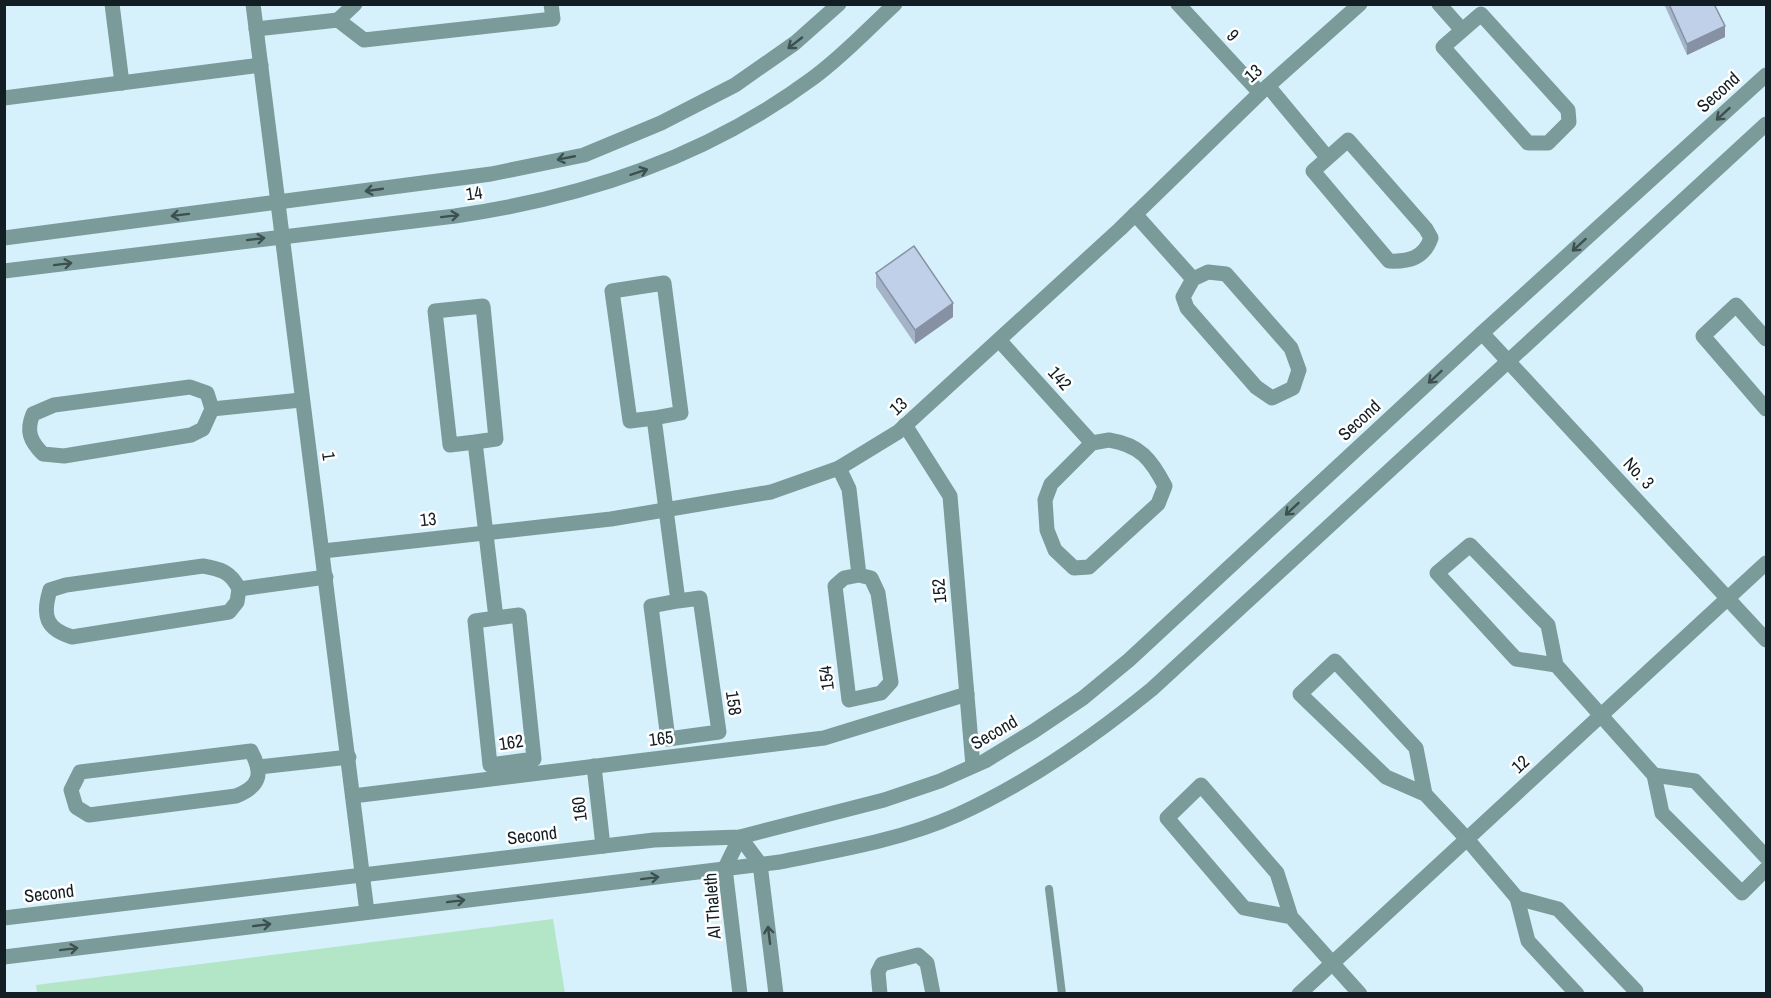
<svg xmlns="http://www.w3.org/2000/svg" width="1771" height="998" viewBox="0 0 1771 998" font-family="'Archivo Narrow',sans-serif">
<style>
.green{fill:#b3e5c7}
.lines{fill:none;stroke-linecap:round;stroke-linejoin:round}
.service{stroke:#7a9b99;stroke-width:8}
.minor{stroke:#7a9b99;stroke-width:15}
.tertiary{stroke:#7a9b99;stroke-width:15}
.wall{fill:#a5b3c8}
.shaded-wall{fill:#8692a3}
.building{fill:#c0d0e9;stroke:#8692a3;stroke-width:1.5}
.oneway{stroke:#3c5052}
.labels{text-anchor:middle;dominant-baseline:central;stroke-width:5;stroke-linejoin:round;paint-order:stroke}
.street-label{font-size:18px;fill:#121e23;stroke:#fff}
</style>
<rect width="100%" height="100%" fill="#d7f1fc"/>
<polygon class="green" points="553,919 565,993 37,993 36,985"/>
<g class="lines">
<polyline class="service" points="1049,889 1062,994"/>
<g class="minor">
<polyline points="112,4 122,83"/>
<polyline points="253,4 367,912"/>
<polyline points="1178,4 1260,93"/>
<polyline points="1439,4 1462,30"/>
<polygon points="1481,14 1568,110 1569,122 1548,143 1528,143 1443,47"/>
<polyline points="338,20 355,4"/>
<polyline points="256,29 338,20 364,40 553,19 551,4"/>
<polyline points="1268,86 1327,157"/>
<polyline points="4,98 261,65"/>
<path d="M1348,140L1426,229L1431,238C1424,258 1409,262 1389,261L1313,171Z"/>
<polyline points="1135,214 1193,279"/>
<polygon points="1208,272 1226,274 1291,348 1299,370 1293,388 1272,398 1256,387 1187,308 1183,297 1193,279"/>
<polyline points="1482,333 1766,640"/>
<polyline points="1766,339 1736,305 1703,336 1766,409"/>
<polyline points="999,340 1092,443"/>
<path d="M190,387L207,393L212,409L203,429L191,435L64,456L43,454C30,441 26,431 33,414L54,405Z"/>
<polyline points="212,409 301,400"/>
<polyline points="654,418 630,421 612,291 664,283 681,413 654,418 678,601 700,598 719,732 668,739 651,606 678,601"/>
<polyline points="905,425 950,496 973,766"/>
<path d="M1109,440C1140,445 1151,459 1165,486L1158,504L1101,556L1089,567L1074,568L1055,550L1047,530L1045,500L1051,484L1092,443Z"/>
<polyline points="475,442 450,445 435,311 483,306 496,439 475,442 496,618 519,615 534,759 490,765 475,621 496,618"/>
<polyline points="839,468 849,489 859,575 871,578 878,593 891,682 881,693 849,700 835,586 844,578 859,575"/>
<polyline points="323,551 611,519 771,492 839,468 898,432 1120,229 1260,93 1360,4"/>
<path d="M239,589L237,602L229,612L72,637C46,629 42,616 50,590L66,585L203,566C221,569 231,572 239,589L326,577"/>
<polyline points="1556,665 1516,659 1437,573 1470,545 1548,625 1556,665 1654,775 1662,813 1742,893 1766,869"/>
<path d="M251,751C263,773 261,786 236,796L89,815L76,807L71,790L80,772Z"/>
<polyline points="594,766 603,846"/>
<polyline points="259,767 349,757"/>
<polyline points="1654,775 1695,781 1766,857"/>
<polyline points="1425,794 1416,748 1335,661 1300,694 1386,777 1425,794 1467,839 1517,898 1528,941 1577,994"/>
<polyline points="353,796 824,738 967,694"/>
<polyline points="1517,898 1558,909 1636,991 1633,994"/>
<polyline points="1291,917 1244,908 1167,818 1201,785 1277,873 1291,917 1360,994"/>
<polyline points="880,994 878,972 882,964 918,955 927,963 933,994"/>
<polyline points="1299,994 1766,563"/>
</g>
<g class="tertiary">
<polyline points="4,238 491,174 584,155 661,123 735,85 795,43 839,4"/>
<path d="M4,271L455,216C586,197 706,157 813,78C842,57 868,29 895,4"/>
<polyline points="4,918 654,840 740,837 884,800 940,781 985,761 1034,731 1083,698 1129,660 1482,333 1766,75"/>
<path d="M4,957L780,862C839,850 901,840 957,815C1028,783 1092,738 1152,689L1766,124"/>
<polyline points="740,994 725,868 740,837 760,864 776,994"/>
</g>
</g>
<g class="wall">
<polygon points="1664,4 1714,4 1725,37 1687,55"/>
<polygon points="876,273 953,317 915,344 876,287"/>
</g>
<g class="shaded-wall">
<polygon points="1725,26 1725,37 1687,55 1687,44"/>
<polygon points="953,303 953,317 915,344 915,330"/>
</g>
<g class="building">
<polygon points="1669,4 1714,4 1725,26 1687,44"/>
<polygon points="914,246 953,303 915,330 876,273"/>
</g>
<defs><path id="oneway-shaft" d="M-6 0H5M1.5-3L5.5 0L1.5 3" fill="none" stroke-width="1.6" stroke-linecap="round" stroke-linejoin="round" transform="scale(1.5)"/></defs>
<g class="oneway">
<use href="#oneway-shaft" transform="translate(795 43) rotate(142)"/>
<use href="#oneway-shaft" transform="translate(1723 114) rotate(138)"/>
<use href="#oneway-shaft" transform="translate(566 158) rotate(169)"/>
<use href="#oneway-shaft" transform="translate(639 172) rotate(-18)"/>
<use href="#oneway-shaft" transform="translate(374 190) rotate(172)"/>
<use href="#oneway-shaft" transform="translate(180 215) rotate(173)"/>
<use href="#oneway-shaft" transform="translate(450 216) rotate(-7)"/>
<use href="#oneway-shaft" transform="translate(256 239) rotate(-7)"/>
<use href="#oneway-shaft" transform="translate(1579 245) rotate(138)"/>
<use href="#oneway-shaft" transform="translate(63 264) rotate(-7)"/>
<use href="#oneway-shaft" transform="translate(1435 377) rotate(137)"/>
<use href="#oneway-shaft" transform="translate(1292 509) rotate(137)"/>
<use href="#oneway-shaft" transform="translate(650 878) rotate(-7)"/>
<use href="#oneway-shaft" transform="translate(456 901) rotate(-7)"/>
<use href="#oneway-shaft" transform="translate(262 925) rotate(-7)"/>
<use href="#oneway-shaft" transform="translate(769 935) rotate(-97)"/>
<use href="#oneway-shaft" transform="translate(69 949) rotate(-7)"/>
</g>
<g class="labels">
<g class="street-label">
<text transform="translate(1233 35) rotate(47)">9</text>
<text transform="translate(1253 73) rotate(-42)">13</text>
<text transform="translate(1718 92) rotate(-42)">Second</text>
<text transform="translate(474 193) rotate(-8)">14</text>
<text transform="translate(1060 378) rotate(48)">142</text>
<text transform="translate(898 406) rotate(-43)">13</text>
<text transform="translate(1359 420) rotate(-43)">Second</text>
<text transform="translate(329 456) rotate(82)">1</text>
<text transform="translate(1639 473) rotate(47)">No. 3</text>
<text transform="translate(428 519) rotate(-6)">13</text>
<text transform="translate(939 591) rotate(-95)">152</text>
<text transform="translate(826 678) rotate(-97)">154</text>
<text transform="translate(734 703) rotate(82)">158</text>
<text transform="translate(994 732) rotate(-30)">Second</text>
<text transform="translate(661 738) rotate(-7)">165</text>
<text transform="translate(511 742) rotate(-8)">162</text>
<text transform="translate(1520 764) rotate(-43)">12</text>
<text transform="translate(579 809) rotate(-97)">160</text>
<text transform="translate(532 835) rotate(-7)">Second</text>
<text transform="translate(49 893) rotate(-7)">Second</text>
<text transform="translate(712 906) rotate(-94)">Al Thaleth</text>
</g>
</g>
<rect width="1771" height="998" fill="none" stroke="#121e23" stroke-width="12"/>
</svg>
